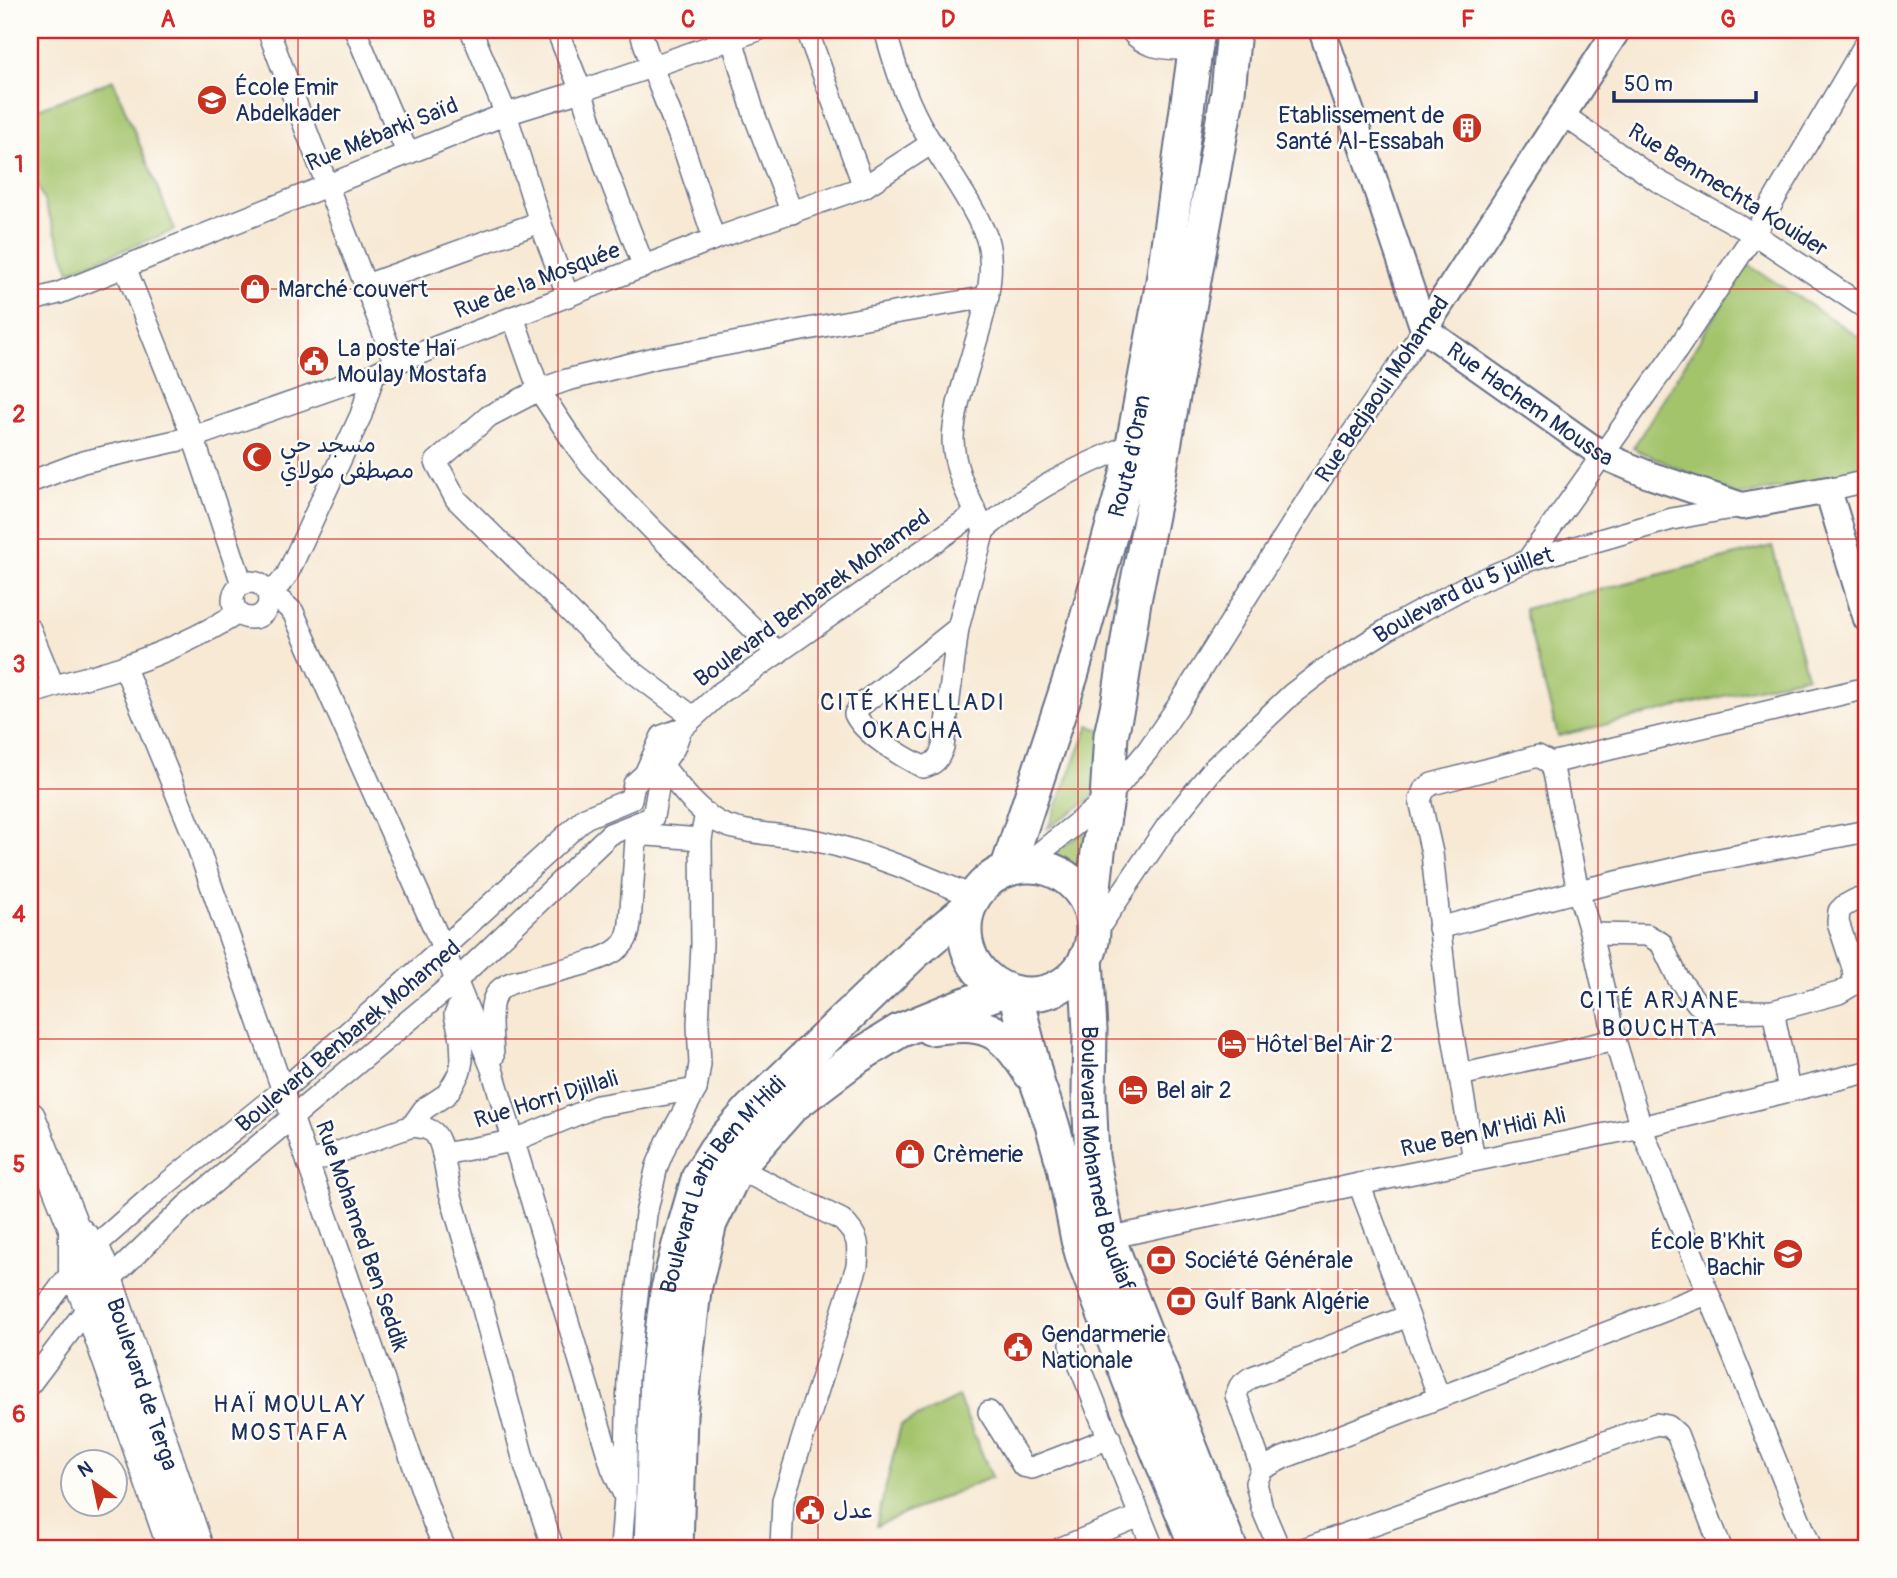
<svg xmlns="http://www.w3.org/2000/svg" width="1897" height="1578" viewBox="0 0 1897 1578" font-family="Pangolin,'Playpen Sans Arabic',sans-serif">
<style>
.green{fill:#a4c46c;stroke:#607a65;stroke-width:2}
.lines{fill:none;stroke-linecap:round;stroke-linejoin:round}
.minor-casing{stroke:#687087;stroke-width:24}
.tertiary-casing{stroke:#687087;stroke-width:30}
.secondary-casing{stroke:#687087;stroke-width:33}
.primary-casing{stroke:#687087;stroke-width:37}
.minor{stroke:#fff;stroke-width:21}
.tertiary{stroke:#fff;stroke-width:26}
.secondary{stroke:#fff;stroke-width:30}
.primary{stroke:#fff;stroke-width:33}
.grid{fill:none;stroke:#d62828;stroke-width:2;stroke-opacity:0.55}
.labels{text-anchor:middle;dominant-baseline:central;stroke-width:5;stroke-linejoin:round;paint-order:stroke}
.poi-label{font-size:23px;fill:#1b2f5e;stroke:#fdfcf7;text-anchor:start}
.street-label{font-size:23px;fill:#1b2f5e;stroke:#fdfcf7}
.neighbourhood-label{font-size:24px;letter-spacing:2px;fill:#1b2f5e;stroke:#fdfcf7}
.neatline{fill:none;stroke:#d62828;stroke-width:2.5}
.grid-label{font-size:23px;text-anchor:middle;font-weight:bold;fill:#d62828}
</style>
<rect width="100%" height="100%" fill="#fdfcf7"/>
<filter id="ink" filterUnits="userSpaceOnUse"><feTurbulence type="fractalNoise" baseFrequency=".0143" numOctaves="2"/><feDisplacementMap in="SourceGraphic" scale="14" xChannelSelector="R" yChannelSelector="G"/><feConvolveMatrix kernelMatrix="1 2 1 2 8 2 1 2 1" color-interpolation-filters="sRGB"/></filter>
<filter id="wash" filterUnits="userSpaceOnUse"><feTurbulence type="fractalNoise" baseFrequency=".00686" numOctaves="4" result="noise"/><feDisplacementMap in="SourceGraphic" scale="28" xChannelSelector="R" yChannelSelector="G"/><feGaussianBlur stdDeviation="1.57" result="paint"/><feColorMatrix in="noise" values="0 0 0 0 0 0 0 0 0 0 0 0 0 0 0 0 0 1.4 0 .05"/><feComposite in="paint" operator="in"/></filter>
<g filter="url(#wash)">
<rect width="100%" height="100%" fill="#f7e9d4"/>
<g class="green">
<polygon points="113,80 175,230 70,271 30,164 30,112"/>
<polygon points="1747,264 1867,342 1867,471 1738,496 1633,448"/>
<polygon points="1772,546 1807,676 1558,736 1524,609"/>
<polygon points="1089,725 1106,733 1094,797 1048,828"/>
<path d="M1091,827L1080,886C1066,874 1052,869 1034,867Z"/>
<polygon points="958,1397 992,1477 876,1526 901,1425"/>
</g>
</g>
<g filter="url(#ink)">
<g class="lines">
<g class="minor-casing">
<g id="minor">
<polyline points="268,30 395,363"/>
<polyline points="355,30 407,152"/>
<polyline points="471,30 506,114 540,222 568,296"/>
<polyline points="557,30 581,91 607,171 644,267"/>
<polyline points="640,30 652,67 682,143 714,239"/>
<polyline points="807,30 864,187"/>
<path d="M885,30C894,62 904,95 920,124C939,157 961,186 978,219C981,226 985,232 987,239C1001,286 969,356 958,404C956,416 953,428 953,440C954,473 971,501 984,530C1028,491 1079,466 1133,444"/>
<path d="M1130,30C1146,51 1171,48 1195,50"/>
<polyline points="732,39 754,114 792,213"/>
<polyline points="1562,114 1656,180 1754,234 1867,309"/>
<polyline points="125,267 193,437 242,584"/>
<polyline points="366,285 540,222"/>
<polyline points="30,301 59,293 506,114 581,91 758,30"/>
<polyline points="513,317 539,390 577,447 591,466 652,529 778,653"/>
<polyline points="30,482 83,462 193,437 374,374 395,363 714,239 864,187 932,143"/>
<polyline points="1828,490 1867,481"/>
<polyline points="1527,561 1677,350 1754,234 1867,41"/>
<circle cx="251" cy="600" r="18"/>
<polyline points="267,592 278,586 287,575 361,415 374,374"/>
<polyline points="269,599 282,602 293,612 443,948 492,1069 612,1468 625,1497"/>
<path d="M958,628L943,747C939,759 935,764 923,767C903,757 864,734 855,714L860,706Z"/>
<polyline points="958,628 984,530"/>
<polyline points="30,629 53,685"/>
<polyline points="124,666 195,839 434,1524 445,1548"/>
<path d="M30,694C61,683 93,677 124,666C163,653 203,635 238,613"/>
<polyline points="693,717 624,665 456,499 436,462 489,416 539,390 567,380 655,358 876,316 988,297"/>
<polyline points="1551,763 1867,688"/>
<path d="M653,769L662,765C679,786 694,808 718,822C742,835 789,834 818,841C872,853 923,875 974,897"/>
<polyline points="1022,867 1107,799 1148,750 1178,706 1318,483 1424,329"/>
<polyline points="1439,928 1578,891 1694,864 1867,831"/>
<polyline points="1591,934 1647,935 1661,943 1678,978 1697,1003 1708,1012 1773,1011 1839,993 1851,986 1854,977 1853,968 1838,922 1839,911 1844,906 1855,900 1867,899"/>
<path id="s1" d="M1093,936L1168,825L1214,768L1292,694L1322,671L1393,626L1467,586L1527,561L1672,519L1742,506"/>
<polyline points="1773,1011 1789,1090"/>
<path d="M493,1057C493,1041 486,1006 497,993C503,984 516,981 526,979C550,972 602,963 619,948C627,941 629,933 630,923L636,839L640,836L648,835L701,839"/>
<polyline points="1460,1075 1615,1040"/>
<polyline points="412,1126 424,1109 447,1094 455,1081 460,1071 462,1060 461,1039 455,1015 462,998"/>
<polyline points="443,1154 450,1193 471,1264 525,1465 553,1548"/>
<polyline points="1474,1160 1448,1006 1432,853 1420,800 1424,790 1432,784 1538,756 1551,763 1554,773 1578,891 1591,934 1615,1040 1641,1127 1811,1548"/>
<path d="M730,1162L737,1168L842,1220C859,1237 859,1243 857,1266L783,1500L781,1548"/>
<path d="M308,1163L412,1126C434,1128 438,1133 443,1154L513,1141L597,1106L696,1089"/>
<polyline points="1359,1184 1439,1397"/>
<polyline points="1097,1239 1108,1238 1359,1184 1641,1127 1867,1072"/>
<polyline points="30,1328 74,1269 94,1247 154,1194 283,1090 443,948 585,818 631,799 634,784 645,774 662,736 681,729"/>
<polyline points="1071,1344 1153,1548"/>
<polyline points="30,1384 108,1281 187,1205 456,981 610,834 653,817 662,765 674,748 681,729 719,694 976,513"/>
<polyline points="989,1412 1023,1466 1032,1468 1110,1438"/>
<polyline points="1262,1469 1236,1395 1240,1386 1250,1378 1408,1316"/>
<polyline points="621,1548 625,1497 628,1377 646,1214 657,1166 667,1142 696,1089 700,1064 698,1025 702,945 701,839 706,813"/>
<polyline points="1061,1548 1140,1516"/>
<polyline points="1279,1548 1262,1508 1256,1483 1262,1469 1283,1458 1707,1294"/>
<polyline points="1306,1548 1656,1424 1668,1426 1677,1434 1721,1548"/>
</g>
</g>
<g class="tertiary-casing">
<g id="tertiary">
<path id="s2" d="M1322,30L1354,121L1424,329L1602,455L1649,475L1742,506L1828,490L1867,619"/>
<polyline points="1424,329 1617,30"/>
</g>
</g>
<g class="secondary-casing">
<g id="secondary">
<polyline points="30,1117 74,1228 74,1269 89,1306 173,1548"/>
<path id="s3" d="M74,1228L94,1247L108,1281L198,1548"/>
</g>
</g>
<g class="primary-casing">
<g id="primary">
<circle cx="1029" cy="930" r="64"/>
<path id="s4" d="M1007,870L1071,676L1128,471L1163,281L1198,30"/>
<polyline points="1091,913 1098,852 1107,799 1111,735 1119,699 1134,601 1157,485 1228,92 1234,30"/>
<path id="s5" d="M1086,958L1090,1030L1089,1092L1092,1157L1108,1238L1230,1548"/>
<polyline points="1015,993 1038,1085 1052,1124 1064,1167 1078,1240 1084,1261 1137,1400 1197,1548"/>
<path d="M930,1028C985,1021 1000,1026 1030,1073"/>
<path id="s6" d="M651,1548L657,1372L667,1293L679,1245L699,1176L715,1150L751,1109L914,953L969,907"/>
<polyline points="676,1548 680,1415 694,1290 710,1223 737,1168 792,1106 857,1057 899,1031 963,1005 1005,990"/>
</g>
</g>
<use href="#minor" class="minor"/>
<use href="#tertiary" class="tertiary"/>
<use href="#secondary" class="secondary"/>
<use href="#primary" class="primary"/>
</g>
</g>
<path class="grid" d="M298,30V1548M558,30V1548M818,30V1548M1078,30V1548M1338,30V1548M1598,30V1548M30,289H1867M30,539H1867M30,789H1867M30,1039H1867M30,1289H1867"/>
<defs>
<g id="school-disc" transform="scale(1.575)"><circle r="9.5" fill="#c8321e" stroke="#fdfcf7"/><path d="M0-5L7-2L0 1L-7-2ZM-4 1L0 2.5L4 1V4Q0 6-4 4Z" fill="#fff"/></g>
<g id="building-disc" transform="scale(1.575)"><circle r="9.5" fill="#c8321e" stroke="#fdfcf7"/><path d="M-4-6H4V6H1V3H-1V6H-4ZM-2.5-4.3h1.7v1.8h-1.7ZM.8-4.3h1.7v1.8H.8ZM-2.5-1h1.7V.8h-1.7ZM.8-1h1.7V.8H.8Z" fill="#fff"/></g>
<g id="shop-disc" transform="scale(1.575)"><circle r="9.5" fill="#c8321e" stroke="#fdfcf7"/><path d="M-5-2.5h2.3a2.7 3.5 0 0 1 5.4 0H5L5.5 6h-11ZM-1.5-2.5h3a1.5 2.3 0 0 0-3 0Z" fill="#fff"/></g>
<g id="civic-disc" transform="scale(1.575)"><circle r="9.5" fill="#c8321e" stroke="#fdfcf7"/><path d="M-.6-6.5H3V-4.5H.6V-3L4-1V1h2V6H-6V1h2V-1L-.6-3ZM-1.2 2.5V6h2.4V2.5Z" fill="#fff"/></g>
<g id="mosque-disc" transform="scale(1.575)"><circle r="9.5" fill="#c8321e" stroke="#fdfcf7"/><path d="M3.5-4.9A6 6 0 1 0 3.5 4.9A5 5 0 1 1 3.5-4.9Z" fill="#fff"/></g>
<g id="hotel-disc" transform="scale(1.575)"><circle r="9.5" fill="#c8321e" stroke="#fdfcf7"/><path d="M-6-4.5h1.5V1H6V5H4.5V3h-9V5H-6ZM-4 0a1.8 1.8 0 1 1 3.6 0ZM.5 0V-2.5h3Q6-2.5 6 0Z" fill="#fff"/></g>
<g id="bank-disc" transform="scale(1.575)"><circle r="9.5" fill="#c8321e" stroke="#fdfcf7"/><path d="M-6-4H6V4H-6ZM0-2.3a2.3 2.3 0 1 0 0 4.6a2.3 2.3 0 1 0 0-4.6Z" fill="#fff"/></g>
</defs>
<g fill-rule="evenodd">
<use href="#school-disc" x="212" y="100"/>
<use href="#building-disc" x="1467" y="128"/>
<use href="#shop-disc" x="255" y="289"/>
<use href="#civic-disc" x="314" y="361"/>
<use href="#mosque-disc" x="257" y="457"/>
<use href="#hotel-disc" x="1232" y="1044"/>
<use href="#hotel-disc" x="1133" y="1090"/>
<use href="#shop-disc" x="910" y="1154"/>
<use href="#school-disc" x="1788" y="1254"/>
<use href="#bank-disc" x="1161" y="1260"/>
<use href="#bank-disc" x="1181" y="1301"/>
<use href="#civic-disc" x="1018" y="1347"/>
<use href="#civic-disc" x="810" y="1510"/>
</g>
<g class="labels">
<g class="poi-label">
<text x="235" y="87">École Emir<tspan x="235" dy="26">Abdelkader</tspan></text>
<text x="1444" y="115" text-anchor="end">Etablissement de<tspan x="1444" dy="26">Santé Al-Essabah</tspan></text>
<text x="278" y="289">Marché couvert</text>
<text x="337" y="348">La poste Haï<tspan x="337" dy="26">Moulay Mostafa</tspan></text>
<text x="280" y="444">مسجد حي<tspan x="280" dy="26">مصطفى مولاي</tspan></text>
<text x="1255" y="1044">Hôtel Bel Air 2</text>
<text x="1156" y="1090">Bel air 2</text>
<text x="933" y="1154">Crèmerie</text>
<text x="1765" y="1241" text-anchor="end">École B'Khit<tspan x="1765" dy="26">Bachir</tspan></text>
<text x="1184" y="1260">Société Générale</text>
<text x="1204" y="1301">Gulf Bank Algérie</text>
<text x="1041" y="1334">Gendarmerie<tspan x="1041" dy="26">Nationale</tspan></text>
<text x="833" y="1510">عدل</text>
</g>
<g class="street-label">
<text transform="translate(382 134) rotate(-22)">Rue Mébarki Saïd</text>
<text transform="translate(1728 190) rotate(32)">Rue Benmechta Kouider</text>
<text transform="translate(537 280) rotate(-21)">Rue de la Mosquée</text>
<text transform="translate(1382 389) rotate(-56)">Rue Bedjaoui Mohamed</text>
<text stroke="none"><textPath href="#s2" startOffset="446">Rue Hachem Moussa</textPath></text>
<text stroke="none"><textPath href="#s4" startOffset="432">Route d'Oran</textPath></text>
<text stroke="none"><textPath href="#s1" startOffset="514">Boulevard du 5 juillet</textPath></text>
<text transform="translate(812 598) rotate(-36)">Boulevard Benbarek Mohamed</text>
<text transform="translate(348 1036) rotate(-40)">Boulevard Benbarek Mohamed</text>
<text transform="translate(546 1099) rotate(-17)">Rue Horri Djillali</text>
<text transform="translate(1483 1132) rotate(-12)">Rue Ben M'Hidi Ali</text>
<text stroke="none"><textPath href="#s5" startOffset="203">Boulevard Mohamed Boudiaf</textPath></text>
<text stroke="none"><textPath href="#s6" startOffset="380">Boulevard Larbi Ben M'Hidi</textPath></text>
<text transform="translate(362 1236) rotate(71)">Rue Mohamed Ben Seddik</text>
<text stroke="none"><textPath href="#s3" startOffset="173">Boulevard de Terga</textPath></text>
</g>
<g class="neighbourhood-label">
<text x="913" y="702">CITÉ KHELLADI<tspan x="913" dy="28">OKACHA</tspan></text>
<text x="1660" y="1000">CITÉ ARJANE<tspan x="1660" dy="28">BOUCHTA</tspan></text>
<text x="290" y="1404">HAÏ MOULAY<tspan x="290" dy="28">MOSTAFA</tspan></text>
</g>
</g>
<rect width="1897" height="1578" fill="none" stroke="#fdfcf7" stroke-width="77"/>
<g transform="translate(94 1483) rotate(327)"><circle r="33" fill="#fdfcf7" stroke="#a3aaba" stroke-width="2"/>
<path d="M0-5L12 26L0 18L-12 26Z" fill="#c8321e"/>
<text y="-10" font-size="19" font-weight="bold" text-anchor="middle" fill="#1b2f5e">N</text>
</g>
<path d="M1614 91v10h142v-10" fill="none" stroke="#1b2f5e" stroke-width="3.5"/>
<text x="1624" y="91" font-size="21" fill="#1b2f5e" stroke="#fdfcf7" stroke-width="5" paint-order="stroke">50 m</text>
<rect x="38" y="38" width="1820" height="1502" class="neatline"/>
<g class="grid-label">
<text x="168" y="27">A</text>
<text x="429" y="27">B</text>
<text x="688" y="27">C</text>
<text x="948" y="27">D</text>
<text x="1209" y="27">E</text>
<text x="1468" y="27">F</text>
<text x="1728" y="27">G</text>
<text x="19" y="172">1</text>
<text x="19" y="422">2</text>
<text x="19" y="672">3</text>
<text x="19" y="922">4</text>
<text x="19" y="1172">5</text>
<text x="19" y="1422">6</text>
</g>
</svg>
